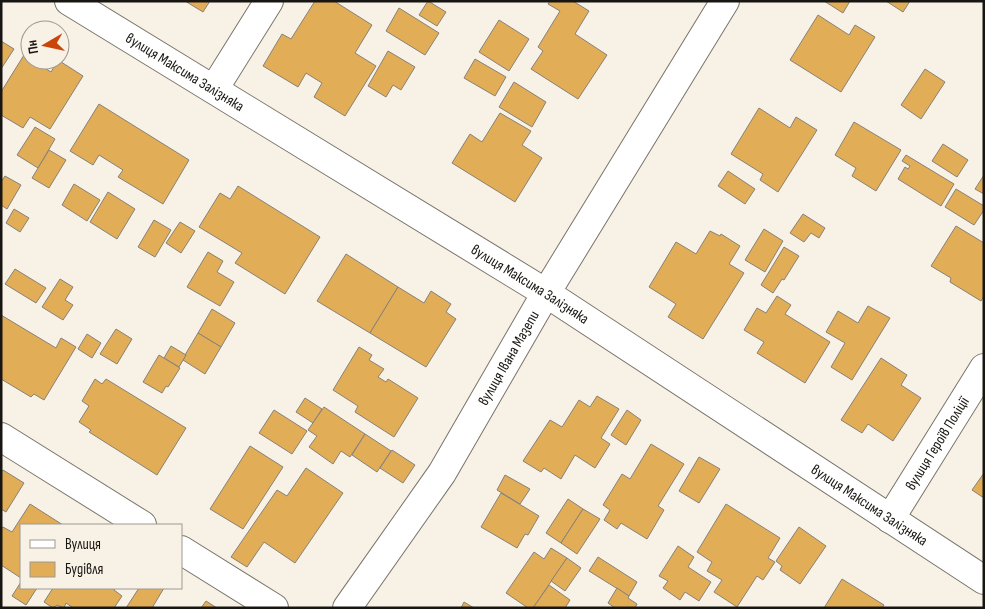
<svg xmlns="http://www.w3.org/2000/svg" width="985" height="609" viewBox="0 0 985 609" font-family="'Sofia Sans Condensed',sans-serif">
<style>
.building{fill:#e2ad57;stroke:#888177}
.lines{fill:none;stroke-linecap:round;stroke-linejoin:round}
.minor-casing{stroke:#7a746a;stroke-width:30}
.tertiary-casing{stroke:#7a746a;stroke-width:30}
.secondary-casing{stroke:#7a746a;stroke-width:30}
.minor{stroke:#fff;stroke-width:28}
.tertiary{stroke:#fff;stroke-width:28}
.secondary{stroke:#fff;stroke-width:28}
.labels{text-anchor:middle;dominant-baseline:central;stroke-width:4.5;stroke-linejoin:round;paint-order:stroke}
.street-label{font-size:15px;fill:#181612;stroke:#f8f1e6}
</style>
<rect width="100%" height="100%" fill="#f8f1e6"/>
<g class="building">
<polygon points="185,1 210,1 203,12"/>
<polygon points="315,1 334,1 372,25 355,53 376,66 345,116 314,97 322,83 306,73 298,87 263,66 282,34 291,39"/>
<polygon points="428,1 446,12 437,26 419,15"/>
<polygon points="550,1 573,1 589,11 575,34 607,55 578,99 531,69 543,51 538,47 560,11 548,4"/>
<polygon points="824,1 850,1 843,13"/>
<polygon points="886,1 910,1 903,12"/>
<polygon points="399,8 439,33 425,55 386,31"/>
<polygon points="818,15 849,35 855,25 875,37 841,92 790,60"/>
<polygon points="499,20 529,39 509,71 479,52"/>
<polygon points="1,41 14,49 1,69"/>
<polygon points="388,51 415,67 401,90 393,85 386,97 368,86"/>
<polygon points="24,55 51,72 58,60 83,76 50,129 30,117 23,128 1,115 1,92"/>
<polygon points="475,59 506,77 495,96 464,78"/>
<polygon points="925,69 945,82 921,119 901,105"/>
<polygon points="514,82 546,102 532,127 499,107"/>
<polygon points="99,104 189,160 163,204 118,177 123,170 99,155 93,165 70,151"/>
<polygon points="759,108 790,128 796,117 817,130 778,192 760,180 763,174 731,154"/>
<polygon points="500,113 531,131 522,145 542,158 515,202 452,163 470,134 482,142"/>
<polygon points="854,122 901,150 876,191 852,176 856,168 835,155"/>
<polygon points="35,127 55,139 38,168 17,155"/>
<polygon points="943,144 968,160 957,177 932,161"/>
<polygon points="49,150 66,160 49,188 32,178"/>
<polygon points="906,155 954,184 941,206 898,179 905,167 908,169 910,166 902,161"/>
<polygon points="728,171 755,189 745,204 718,186"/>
<polygon points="984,175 984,194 975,189"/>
<polygon points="5,176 21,185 7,209 1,205 1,182"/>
<polygon points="74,184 100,200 87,221 62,205"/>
<polygon points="238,186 320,237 285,294 235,263 242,253 199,227 220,193 230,199"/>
<polygon points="956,189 984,206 984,210 974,225 945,207"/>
<polygon points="108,192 135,209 117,239 90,222"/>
<polygon points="14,209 29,218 20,232 6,223"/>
<polygon points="803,214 825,228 819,238 811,233 804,242 790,233"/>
<polygon points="154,220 171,230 155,257 138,247"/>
<polygon points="180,222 195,231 181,253 166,243"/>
<polygon points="956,226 984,243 984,296 981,301 950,282 951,278 931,266"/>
<polygon points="764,229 783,241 765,272 745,260"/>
<polygon points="710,231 720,236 721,234 740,246 729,264 744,273 703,339 668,317 676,304 649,287 676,242 696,254"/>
<polygon points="784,247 799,256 784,280 782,279 773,293 761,285"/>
<polygon points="208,252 223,261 217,272 234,282 220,306 187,287"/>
<polygon points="346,254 398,287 370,333 317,301"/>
<polygon points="15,269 46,288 36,303 5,284"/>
<polygon points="60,279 73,287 65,300 73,305 63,320 42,307"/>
<polygon points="398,287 424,303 431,291 451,304 446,312 456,319 426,367 370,333"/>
<polygon points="777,296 791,305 785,314 830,342 805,383 757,353 764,342 744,330 757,308 766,313"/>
<polygon points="868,306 890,318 852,380 831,367 845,343 826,332 838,311 858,323"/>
<polygon points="212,309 235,323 221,347 198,333"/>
<polygon points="1,315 56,348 61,338 76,347 44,400 34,394 31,397 1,379"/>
<polygon points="116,329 132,339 117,364 100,354"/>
<polygon points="198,333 221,347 205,374 183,360 186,355 185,355"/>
<polygon points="87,334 101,343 92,358 78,349"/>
<polygon points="171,346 186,355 179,367 164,358"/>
<polygon points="359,347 372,355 369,360 384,369 378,377 386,382 388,379 418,398 394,437 355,412 358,406 333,390"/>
<polygon points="159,355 180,368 168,387 166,386 162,393 143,382"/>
<polygon points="881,358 907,375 901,385 921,398 893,441 868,424 862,433 841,420"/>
<polygon points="95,379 102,384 106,379 186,428 157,475 89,432 91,430 79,422 89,406 82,401"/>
<polygon points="597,396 619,409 601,438 610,444 595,468 575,455 561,479 544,468 541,472 523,461 550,420 562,427 579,400 590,407"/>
<polygon points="305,398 322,409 313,423 296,412"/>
<polygon points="324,407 365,434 350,457 341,451 333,464 309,447 317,436 308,430"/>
<polygon points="274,410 307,431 292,454 259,433"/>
<polygon points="627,410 641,420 626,445 611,435"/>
<polygon points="365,434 391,451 377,472 352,455"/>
<polygon points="651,444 684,464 658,506 664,510 647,539 621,523 617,529 604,520 610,510 603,505 622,474 630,479"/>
<polygon points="250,446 283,467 243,529 210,509"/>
<polygon points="392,450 415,465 403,483 380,468"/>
<polygon points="699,457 720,469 699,503 679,491"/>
<polygon points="306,468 343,493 295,563 264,542 247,567 231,557 277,490 287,496"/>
<polygon points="3,470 24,483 6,512 1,509 1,473"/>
<polygon points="984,473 984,498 972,490"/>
<polygon points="505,475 530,489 520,504 497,490"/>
<polygon points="501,493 539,516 528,535 525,534 517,548 481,527"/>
<polygon points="568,499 583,509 561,543 546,533"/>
<polygon points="30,504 63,525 21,525 21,578 1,565 1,529 3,527 12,532"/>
<polygon points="726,504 780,538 768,558 775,562 763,580 757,576 737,607 714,592 722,580 707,571 712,562 697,552"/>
<polygon points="583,509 600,519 577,554 561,543"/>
<polygon points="799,527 826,546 800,584 780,570 782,566 776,561"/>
<polygon points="678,546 694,557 688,567 711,582 699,601 685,592 680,600 663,588 668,581 659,576"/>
<polygon points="551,548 567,558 533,608 528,608 506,593 534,552 544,559"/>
<polygon points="598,557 637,582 629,596 589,571"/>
<polygon points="567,558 581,568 565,591 551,581"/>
<polygon points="842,579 884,605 882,608 824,608"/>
<polygon points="21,582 21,588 37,588 26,605 12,596"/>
<polygon points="549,585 570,600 565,608 533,608"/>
<polygon points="53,588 115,588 114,590 122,596 114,608 73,608 66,603 64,608 57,605 53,608 44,602"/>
<polygon points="139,588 164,588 152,608 126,608"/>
<polygon points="617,588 629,596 628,598 637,604 635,608 615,608 608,603"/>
<polygon points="206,601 217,608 201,608"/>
<polygon points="464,602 474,608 461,608"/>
</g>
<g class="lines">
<g class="minor-casing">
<g id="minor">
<polyline points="214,89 269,1"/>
<polyline points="1,437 142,525"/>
<path id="s1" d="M890,519L984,368"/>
<polyline points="181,550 274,608"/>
</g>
</g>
<g class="tertiary-casing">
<g id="tertiary">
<path id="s2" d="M347,608L442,473L546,293L725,1"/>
</g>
</g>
<g class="secondary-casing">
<g id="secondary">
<path id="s3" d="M69,1L546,293L984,580"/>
</g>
</g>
<use href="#minor" class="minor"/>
<use href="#tertiary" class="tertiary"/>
<use href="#secondary" class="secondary"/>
</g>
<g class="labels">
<g class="street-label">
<text stroke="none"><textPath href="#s3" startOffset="136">вулиця Максима Залізняка</textPath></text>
<text stroke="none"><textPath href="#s3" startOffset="541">вулиця Максима Залізняка</textPath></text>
<text stroke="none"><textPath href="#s2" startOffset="298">вулиця Івана Мазепи</textPath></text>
<text stroke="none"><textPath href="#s1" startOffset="89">вулиця Героїв Поліції</textPath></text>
<text stroke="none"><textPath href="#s3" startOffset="946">вулиця Максима Залізняка</textPath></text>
</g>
</g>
<rect width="985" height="609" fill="none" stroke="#181612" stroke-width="5"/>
<rect x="20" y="524" width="162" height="65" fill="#f8f1e6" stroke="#9e9991"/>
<rect x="30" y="540" width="25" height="8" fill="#ffffff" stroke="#9e9991"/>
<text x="65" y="549" font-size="15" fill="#181612">Вулиця</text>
<rect x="30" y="562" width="25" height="15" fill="#e2ad57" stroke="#9e9991"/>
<text x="65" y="574" font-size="15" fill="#181612">Будівля</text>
<g transform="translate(45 45) rotate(261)"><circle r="24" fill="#f8f1e6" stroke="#9e9991"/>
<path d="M0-4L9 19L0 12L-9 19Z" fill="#cb4409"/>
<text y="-8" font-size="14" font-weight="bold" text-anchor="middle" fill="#181612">Пн</text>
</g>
</svg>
